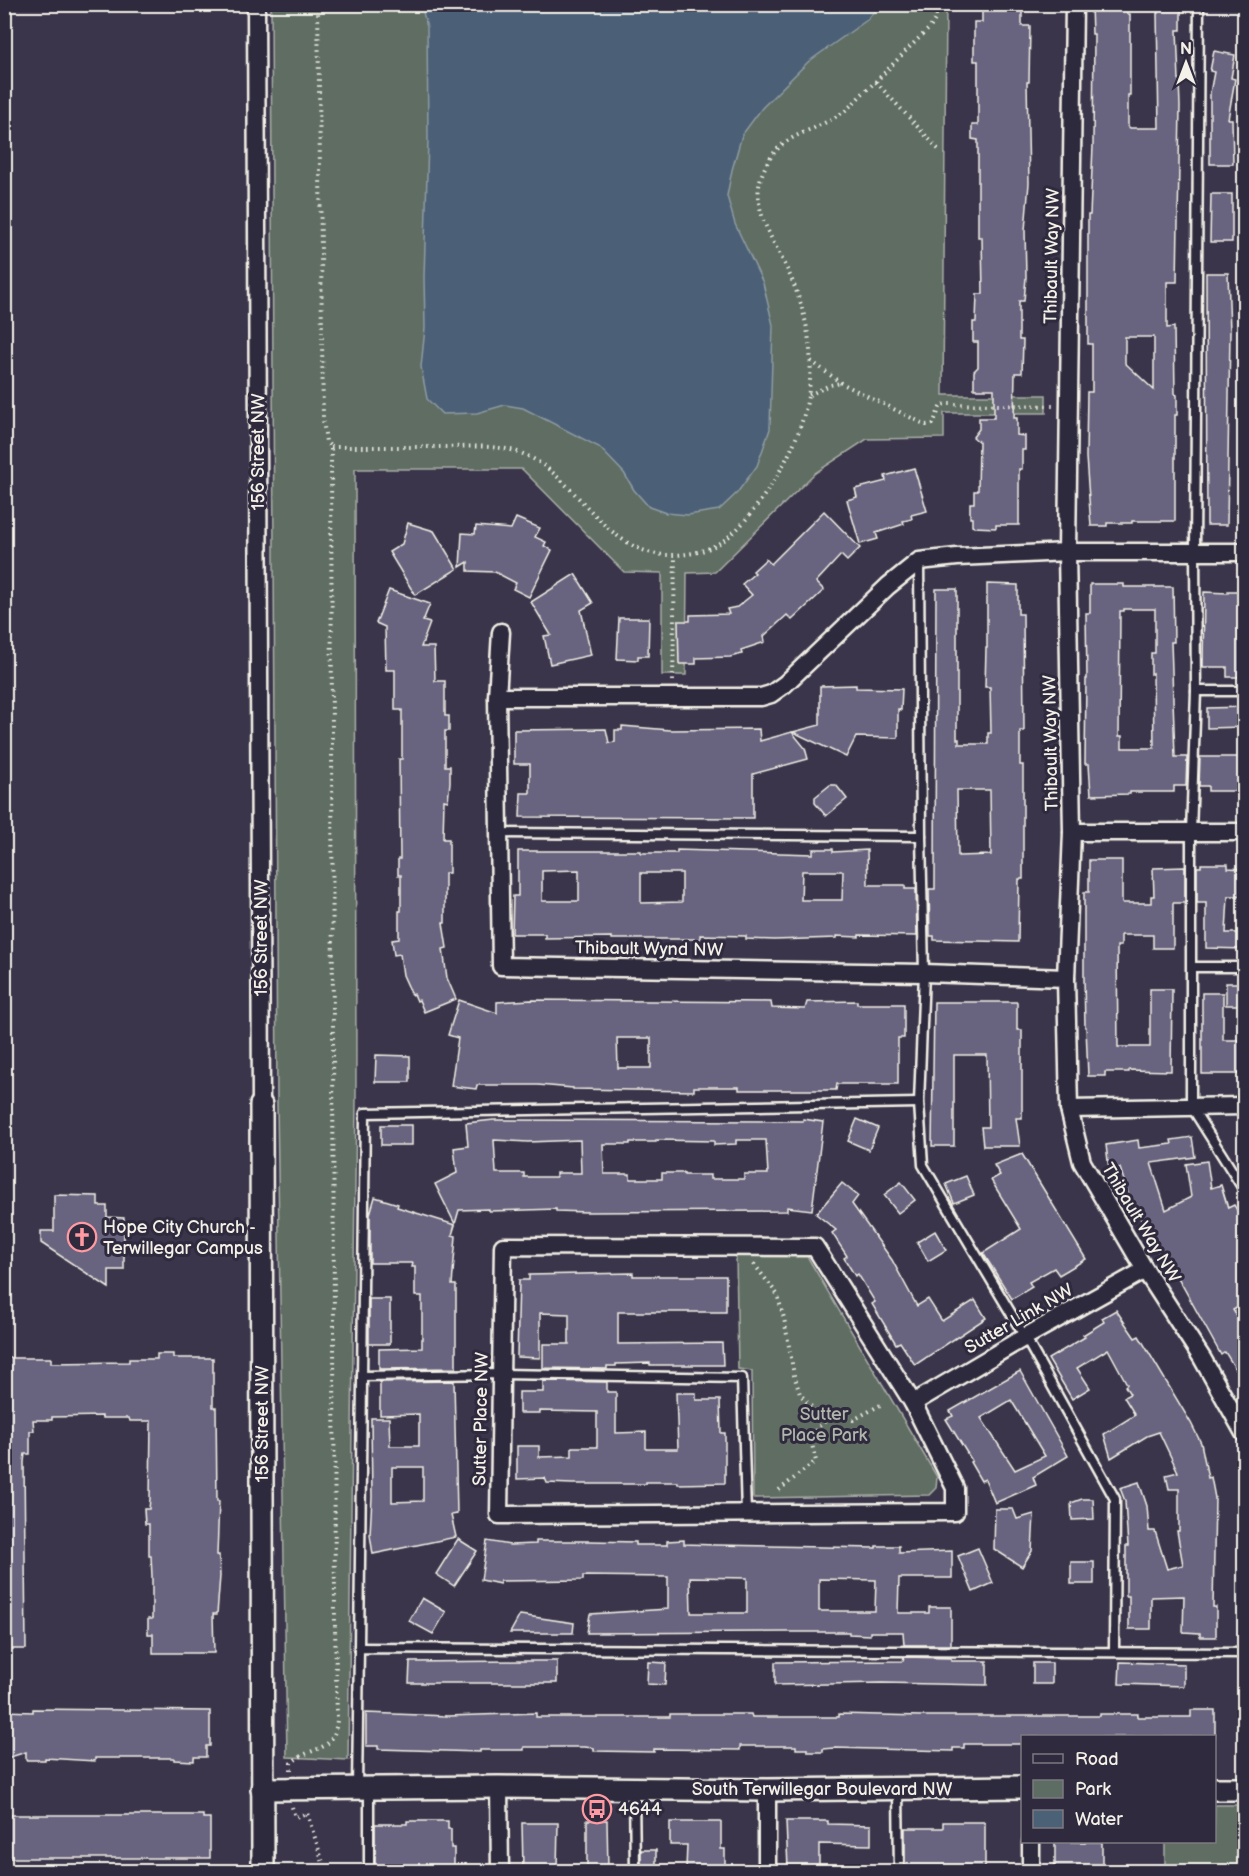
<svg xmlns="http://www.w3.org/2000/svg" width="1249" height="1876" viewBox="0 0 1249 1876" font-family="'Balsamiq Sans',sans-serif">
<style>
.green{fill:#5e6d63;stroke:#a9afa6;stroke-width:1.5}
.water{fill:#4b6176;stroke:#8f9ba4;stroke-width:1.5}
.building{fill:#68637e;stroke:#f4f1e8;stroke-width:1.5;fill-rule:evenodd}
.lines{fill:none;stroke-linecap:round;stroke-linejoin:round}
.service-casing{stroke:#f4f1e8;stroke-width:13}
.minor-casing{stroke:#f4f1e8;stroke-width:21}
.tertiary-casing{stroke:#f4f1e8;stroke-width:26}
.path{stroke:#f4f1e8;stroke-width:4;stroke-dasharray:1.5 4.5;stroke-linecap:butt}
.service{stroke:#2f2a3d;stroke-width:8}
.minor{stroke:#2f2a3d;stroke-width:16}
.tertiary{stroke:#2f2a3d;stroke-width:21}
.labels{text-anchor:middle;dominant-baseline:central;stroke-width:6;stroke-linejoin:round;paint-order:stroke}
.street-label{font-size:18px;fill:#f4f1e8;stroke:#2f2a3d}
.poi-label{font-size:18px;fill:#f4f1e8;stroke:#2f2a3d;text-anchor:start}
.park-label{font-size:18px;fill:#b0b6ac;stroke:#2f2a3d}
</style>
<rect width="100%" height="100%" fill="#3a354a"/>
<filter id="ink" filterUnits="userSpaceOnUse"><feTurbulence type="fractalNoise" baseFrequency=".0167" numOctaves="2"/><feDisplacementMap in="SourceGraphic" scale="12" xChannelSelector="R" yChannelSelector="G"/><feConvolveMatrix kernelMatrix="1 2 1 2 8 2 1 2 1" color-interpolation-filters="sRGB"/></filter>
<g filter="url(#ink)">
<g class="green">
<polygon points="271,5 946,5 943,395 1046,395 1046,413 944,413 944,438 867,439 815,473 715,572 687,573 686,675 662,675 662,573 624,572 522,469 355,469 356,1099 348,1760 287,1757 277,1104"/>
<polygon points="736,1256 807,1256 937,1477 936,1488 929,1495 753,1498 752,1371 738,1369"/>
<polygon points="1215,1805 1244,1805 1244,1871 1165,1871 1165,1842 1214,1842"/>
</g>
<polygon class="water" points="421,5 880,5 867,20 808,62 762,108 742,135 732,170 727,196 735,224 763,283 773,325 770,429 757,466 737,493 719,510 688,515 666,513 649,507 634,490 624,473 599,447 523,408 505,405 477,413 442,414 427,399 421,367 425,328 424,277 428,139 427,27"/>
<g class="building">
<path d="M1127,4V14H1130V95H1128V126L1130,128H1159L1157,13H1158L1159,5L1181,6V30H1177L1180,106L1177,282H1167V328L1174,327L1175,394L1177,395V415H1175V521H1132V523H1107V526H1091L1086,457L1087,392H1092V344H1088V215H1090L1093,146L1094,34H1092L1091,5ZM1125,337H1154V390L1125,363Z"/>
<polygon points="982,8 1016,8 1016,10 1022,10 1022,26 1030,26 1029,82 1027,82 1029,183 1025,230 1026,277 1024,301 1019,301 1019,340 1023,340 1022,373 1015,373 1014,418 1017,418 1017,435 1025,436 1025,450 1022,450 1022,469 1019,469 1019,525 996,525 996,528 974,527 972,526 972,518 970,518 970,503 974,503 974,491 978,491 979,442 973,437 979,429 979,418 994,418 994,389 974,389 974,371 978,367 978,342 973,342 973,322 976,322 977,294 983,294 982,237 978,237 978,140 972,139 972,125 978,125 978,61 974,61 974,22 982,22"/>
<polygon points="1214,51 1235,55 1231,78 1235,79 1228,119 1232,119 1233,164 1210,164 1210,93 1214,72 1210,71"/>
<polygon points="1211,194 1232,194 1232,242 1210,242"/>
<polygon points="1206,273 1228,273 1230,332 1227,525 1207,525"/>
<polygon points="914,468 927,511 911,515 912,519 903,521 904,524 876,533 878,539 860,544 847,500 857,497 855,489 886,481 885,476"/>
<polygon points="824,511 860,548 847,561 841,555 816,582 824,590 792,620 787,615 764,636 765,642 741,650 742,654 730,657 696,658 696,664 679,664 678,621 690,621 690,615 729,614 727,609 737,607 752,595 742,584 755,573 753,571 766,559 771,564"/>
<polygon points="516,518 540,528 535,537 546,542 544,546 552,550 529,597 513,589 516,583 495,572 468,571 468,562 460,567 462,533 475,534 476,526 511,529"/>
<polygon points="408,523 434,531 457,569 415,595 389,552 402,544"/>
<polygon points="575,574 593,603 581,610 591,655 550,664 544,636 551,635 531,602"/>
<path d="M987,584L1018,585V614H1023L1024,731H1020V765H1023V879H1019L1018,942L934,940V936H930L929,889H935L936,589H957V739H959V744H988V733H991L990,687H985L986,648H987ZM957,790H990L991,855L958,856Z"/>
<path d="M1090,584H1124V587H1173L1174,642H1171L1175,757H1187L1186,786H1174V792H1130V794L1091,795L1089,764H1085L1086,679H1087L1086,613H1090ZM1124,609H1155V653H1151V674L1153,673L1154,748H1122V736H1119L1120,611H1124Z"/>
<polygon points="389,590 430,604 423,621 430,623 421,647 434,647 435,681 445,681 445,716 449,716 449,731 445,731 445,766 450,766 450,782 448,801 444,800 443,839 449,839 449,873 445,873 445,923 443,923 447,948 443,949 447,978 456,999 424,1012 419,1000 417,1001 414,994 412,995 403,975 400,954 394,955 392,940 399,939 399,911 401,911 401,875 398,875 398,859 400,859 399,759 402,759 402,710 395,710 395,670 386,670 385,627 376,623"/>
<polygon points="1228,591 1245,591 1245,677 1227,677 1227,667 1203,667 1204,592 1228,593"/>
<polygon points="619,618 649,618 648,656 638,656 638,660 617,659"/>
<polygon points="856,685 856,688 902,689 901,710 898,709 898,738 856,737 846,757 793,732 820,725 820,686"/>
<polygon points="1245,707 1245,727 1207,728 1207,708"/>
<polygon points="622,726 670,730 759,729 760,741 792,732 805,748 808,759 753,774 753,818 520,817 521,793 530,793 530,764 514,764 514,730 606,729 609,743 615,742 615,730 622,730"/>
<polygon points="1200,757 1245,757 1245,791 1208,791 1208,786 1199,786"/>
<polygon points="830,785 836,785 847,799 826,816 815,803 815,797"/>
<path d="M813,849H833V852L867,850L868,885H905V889H916L917,936L859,935V937L837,936V938L774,940L746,939V936L700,935V939H612V937L545,938V934H512L513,896H518V851H641V853H677V850L813,854ZM579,870V901H542V871ZM802,871H843L842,900H801ZM641,873H682V902L641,903Z"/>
<polygon points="1089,860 1122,860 1122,903 1151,903 1151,896 1154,896 1153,868 1185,867 1185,903 1173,903 1173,948 1153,948 1153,935 1121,935 1121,946 1117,946 1118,1047 1150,1047 1150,989 1172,989 1171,1071 1129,1070 1129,1072 1105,1072 1105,1076 1088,1076 1086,1027 1085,1027 1084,978 1084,892 1089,892"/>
<polygon points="1201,864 1228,864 1228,868 1245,869 1245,896 1228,896 1226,933 1245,933 1245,949 1206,948 1206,903 1197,903 1197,867 1201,867"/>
<rect x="1226" y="983" width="19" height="22"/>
<polygon points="1202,993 1223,993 1223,1040 1245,1040 1245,1074 1202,1074"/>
<path d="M459,1000L497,1013V1002L531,1000L771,1002L772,1008L805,1009L807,1002L857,1001V1004H904V1038H898V1084H837L836,1090H739V1087H694V1091L573,1089V1088L538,1085H477L476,1089L451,1086L458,1038L448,1035ZM617,1038H651V1068H618Z"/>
<polygon points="934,1002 1017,1002 1017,1030 1022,1030 1022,1118 1016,1118 1020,1146 983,1146 981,1127 988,1127 987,1055 954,1055 954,1146 932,1146"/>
<polygon points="376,1055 410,1056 410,1082 375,1082"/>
<path d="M803,1119L823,1122L812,1210L787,1207V1211L587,1212L556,1211V1209L489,1211V1209L459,1210L455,1224L435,1184L457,1173L454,1148L468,1146L466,1123L494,1120L803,1121ZM494,1140L528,1142L580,1140L581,1173H556V1177H524V1173H496ZM656,1140L714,1141V1145L736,1144V1140H766L768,1174H744V1179H710V1175H684V1173H662V1179H630V1174H604L603,1144H630V1142H656Z"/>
<polygon points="857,1119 878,1128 869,1150 848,1141"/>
<rect x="381" y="1125" width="31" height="20"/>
<polygon points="1192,1137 1195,1157 1151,1163 1166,1210 1191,1197 1186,1164 1207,1161 1211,1188 1221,1185 1228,1208 1234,1205 1245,1223 1245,1303 1233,1310 1245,1330 1245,1384 1225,1352 1221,1355 1176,1274 1173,1275 1153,1243 1134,1206 1132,1206 1120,1168 1109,1169 1106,1145 1138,1140 1139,1148 1172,1144 1171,1140"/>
<polygon points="1022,1154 1086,1259 1059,1275 1054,1268 1029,1282 1032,1287 1012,1299 983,1253 1021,1229 991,1180 1000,1175 994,1165"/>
<polygon points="966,1176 974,1195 954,1203 946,1184"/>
<polygon points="901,1182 915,1200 898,1213 884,1195"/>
<polygon points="842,1183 858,1196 852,1204 892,1260 917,1306 928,1299 942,1321 975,1300 986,1318 915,1365 900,1342 896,1344 872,1304 875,1302 858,1274 855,1276 844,1258 847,1256 832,1233 836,1230 816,1214"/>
<polygon points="54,1195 98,1196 98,1206 107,1206 107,1217 124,1218 124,1270 109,1270 109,1288 41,1243 41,1231 54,1231"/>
<polygon points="375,1197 398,1204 397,1207 455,1225 452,1235 456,1236 452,1285 456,1285 456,1368 379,1369 379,1349 422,1348 422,1296 415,1296 415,1267 412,1267 413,1263 370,1263 370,1214"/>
<polygon points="935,1231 946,1250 928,1261 917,1242"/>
<polygon points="633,1273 633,1276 726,1276 726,1312 618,1312 618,1344 722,1343 723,1365 650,1365 650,1363 616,1364 616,1366 607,1366 607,1369 543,1368 543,1344 569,1344 569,1314 540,1313 540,1358 517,1357 519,1280 529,1280 529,1275"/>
<rect x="369" y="1299" width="21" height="45"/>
<polygon points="1116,1310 1135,1338 1139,1336 1191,1423 1201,1443 1208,1478 1211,1477 1215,1498 1213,1607 1216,1607 1216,1637 1200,1637 1200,1633 1183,1632 1184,1596 1151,1597 1151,1629 1129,1629 1129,1596 1126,1596 1126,1546 1128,1546 1125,1501 1120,1488 1139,1482 1147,1506 1149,1531 1155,1531 1167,1569 1183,1565 1177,1531 1179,1531 1179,1489 1169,1489 1166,1475 1178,1472 1159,1432 1147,1436 1111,1458 1104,1434 1135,1415 1124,1397 1130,1394 1125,1386 1127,1384 1108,1349 1077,1368 1090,1388 1072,1399 1048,1359 1085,1337 1083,1335 1104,1322 1102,1318"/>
<polygon points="157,1354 173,1354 173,1358 213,1358 213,1407 216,1407 217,1501 219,1501 217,1555 219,1555 220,1576 217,1614 213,1614 214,1653 153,1653 153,1634 148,1634 148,1619 152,1619 152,1576 151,1556 149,1556 149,1524 145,1524 144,1509 149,1509 150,1499 151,1421 130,1421 129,1418 102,1418 102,1416 52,1417 52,1420 33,1420 34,1431 30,1431 30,1454 25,1454 24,1462 26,1649 4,1649 4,1358 51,1358 51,1363 129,1362 129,1359 157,1359"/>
<path d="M1020,1371L1068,1456L1033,1477L1036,1485L995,1503L985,1479L981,1481L970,1462L972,1461L946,1419L953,1416L950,1411ZM1011,1400L1045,1456L1015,1470L981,1418Z"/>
<path d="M454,1381L457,1514L451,1515L456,1537L373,1554L370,1535L372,1497L371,1418H389L390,1446H419V1414L380,1415V1382ZM392,1467H423V1501L392,1502Z"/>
<polygon points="543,1381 607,1382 607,1392 616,1392 616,1433 646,1432 646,1449 678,1449 676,1393 696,1393 696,1400 720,1400 721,1433 725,1433 725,1483 678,1484 678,1482 646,1482 646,1484 572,1484 547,1483 545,1478 517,1479 517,1446 539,1446 539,1457 572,1456 572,1447 597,1447 597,1412 540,1411 540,1413 519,1413 519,1392 543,1392"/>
<polygon points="1082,1499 1093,1499 1094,1519 1072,1520 1071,1503"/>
<polygon points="995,1509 1013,1509 1017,1519 1034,1514 1032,1551 1022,1567 994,1549"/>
<polygon points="458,1539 477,1551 454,1586 436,1574"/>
<path d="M684,1540V1544L716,1545L876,1548V1546H899V1553L952,1551V1578H899L898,1613H929V1607H951V1645H904L903,1632H870V1635L849,1634V1632H790L587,1633L590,1614L668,1609V1577L583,1576V1580L500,1581V1584L481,1580L487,1541L510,1545L536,1544V1541H590L636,1542V1545H667V1541ZM690,1577L747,1578V1613H691ZM819,1579L876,1580L875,1611H819Z"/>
<polygon points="978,1548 993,1583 973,1592 958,1556"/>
<rect x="1071" y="1562" width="23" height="22"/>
<polygon points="422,1598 446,1612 433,1634 409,1621"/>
<polygon points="520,1615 574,1623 573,1633 510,1633"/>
<polygon points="904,1657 951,1658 951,1661 987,1661 987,1685 882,1683 775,1685 775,1662 903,1661"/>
<polygon points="524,1661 557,1661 557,1683 409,1683 410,1662"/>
<polygon points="648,1662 666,1663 665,1685 647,1684"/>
<polygon points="1120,1662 1184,1664 1184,1686 1119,1684"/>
<rect x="1033" y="1663" width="19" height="21"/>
<polygon points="33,1709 210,1711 210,1746 206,1746 206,1757 194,1757 194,1761 174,1760 174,1758 95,1758 95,1761 45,1758 45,1760 26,1760 26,1752 4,1759 4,1711 33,1712"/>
<polygon points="1191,1710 1215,1710 1215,1737 1023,1737 1023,1744 964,1744 964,1748 953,1748 953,1751 834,1748 823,1749 823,1752 808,1752 808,1749 796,1749 796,1746 740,1746 740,1750 654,1749 654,1752 594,1751 594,1748 584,1747 524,1747 524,1750 480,1750 480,1752 378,1749 378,1746 366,1746 366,1713 448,1716 536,1713 536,1717 670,1717 670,1714 751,1714 752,1717 839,1717 839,1714 921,1716 1100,1716 1100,1714 1138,1714 1138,1717 1191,1717"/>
<polygon points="5,1815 203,1815 203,1818 210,1818 210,1858 4,1858"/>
<polygon points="587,1820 607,1820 608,1870 587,1870"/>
<polygon points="407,1821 448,1821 448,1829 451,1829 451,1848 454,1848 454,1868 375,1868 375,1824 407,1824"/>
<polygon points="786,1821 828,1821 828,1824 871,1825 871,1845 819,1844 819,1869 788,1869"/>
<polygon points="670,1822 721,1822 721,1849 725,1849 725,1869 686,1869 687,1845 670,1845"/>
<polygon points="943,1822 985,1822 985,1872 905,1872 905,1828 943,1828"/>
<polygon points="522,1823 558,1823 557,1869 523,1869"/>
<polygon points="1055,1842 1102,1842 1102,1865 1096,1865 1096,1872 1055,1872"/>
<rect x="641" y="1850" width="15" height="20"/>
</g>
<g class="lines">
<g class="service-casing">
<g id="service">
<polyline points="1199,4 1195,551 1196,691 1191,833 1191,1106 1244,1190"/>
<polyline points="919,561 921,836 924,973 919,1103 923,1165 1025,1337 1115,1499 1114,1651"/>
<polyline points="1196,691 1244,691"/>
<polyline points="499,833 921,836"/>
<polyline points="1192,967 1244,967"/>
<polyline points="362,1376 501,1374 742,1378 746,1514"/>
<polyline points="359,1648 365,1113 919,1103"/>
<polyline points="357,1787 359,1648 1244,1653"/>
<polyline points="369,1788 369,1872"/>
<polyline points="634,1789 635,1872"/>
<polyline points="898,1789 899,1872"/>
</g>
</g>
<g class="minor-casing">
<g id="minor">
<polyline points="256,4 261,1105"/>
<polyline points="1074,4 1067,552 1072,832 1066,978 1069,1109 1082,1162 1145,1270 1202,1358 1244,1433"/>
<polyline points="497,697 501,632"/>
<polyline points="1072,832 1244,832"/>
<polyline points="1066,978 924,973 501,966 497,697 761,697 771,694 785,684 888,586 919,561 957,557 1067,552 1244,552"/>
<polyline points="1069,1109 1244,1106"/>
<polygon points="503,1246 815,1247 913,1403 955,1488 955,1512 499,1515"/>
<polyline points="913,1403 1025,1337 1145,1270"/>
<polyline points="499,1787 500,1872"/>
<polyline points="1031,1842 1031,1872"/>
<polyline points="767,1872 767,1790"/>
</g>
</g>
<g class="tertiary-casing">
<g id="tertiary">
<polyline points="261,1105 263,1872"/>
<polyline points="262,1789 499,1787 767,1790 1022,1787"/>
<polyline points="1214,1789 1244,1789"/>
</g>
</g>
<g class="path">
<polyline points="876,82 941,152"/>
<polyline points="811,361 841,383 926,425 933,424 941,405 947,404 1054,406"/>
<polyline points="809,395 830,385 841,383"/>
<path d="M331,447C367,447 403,447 438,447C464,447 493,444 518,452C579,473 603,558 674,555C719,554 739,531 763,497C815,424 826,354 788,271C774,240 748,207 763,172C778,134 807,135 837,116C846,111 854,103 861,95C885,74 906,49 930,28L936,18V4"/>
<polyline points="673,681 675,555"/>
<polyline points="754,1264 777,1294 784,1318 794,1375 800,1394 824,1421"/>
<path d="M779,1490L816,1461C814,1453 811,1445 813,1437C818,1420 837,1413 853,1420L884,1403"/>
<path d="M291,1770V1763C312,1745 335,1754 337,1719L335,1627L331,447L326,442L323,419L318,4"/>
<polyline points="1240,1806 1240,1819 1244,1828"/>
<polyline points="292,1807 295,1817 307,1813 326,1872"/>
</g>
<use href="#service" class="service"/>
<use href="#minor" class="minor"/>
<use href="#tertiary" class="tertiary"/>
</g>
</g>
<defs>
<g id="church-ring" transform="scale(1.5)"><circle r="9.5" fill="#2f2a3d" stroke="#ff9aa2" stroke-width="1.5"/><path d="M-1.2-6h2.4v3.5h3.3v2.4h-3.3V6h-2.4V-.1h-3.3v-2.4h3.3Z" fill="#ff9aa2"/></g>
<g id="bus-ring" transform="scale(1.5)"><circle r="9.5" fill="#2f2a3d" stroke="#ff9aa2" stroke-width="1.5"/><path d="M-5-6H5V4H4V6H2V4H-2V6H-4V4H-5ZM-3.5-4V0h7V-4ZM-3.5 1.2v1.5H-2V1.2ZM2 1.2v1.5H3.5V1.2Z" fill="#ff9aa2"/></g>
</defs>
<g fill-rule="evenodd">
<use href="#church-ring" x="82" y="1237"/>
<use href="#bus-ring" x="597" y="1809"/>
</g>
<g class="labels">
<g class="street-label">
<text transform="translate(1052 256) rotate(-89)">Thibault Way NW</text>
<text transform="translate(258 452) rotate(-90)">156 Street NW</text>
<text transform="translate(1051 743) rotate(-91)">Thibault Way NW</text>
<text transform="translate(261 938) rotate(-90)">156 Street NW</text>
<text transform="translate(649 949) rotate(1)">Thibault Wynd NW</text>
<text transform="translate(1141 1223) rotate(59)">Thibault Way NW</text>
<text transform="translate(1019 1319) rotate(-30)">Sutter Link NW</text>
<text transform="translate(481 1419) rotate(-89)">Sutter Place NW</text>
<text transform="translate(262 1424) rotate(-90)">156 Street NW</text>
<text x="822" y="1789">South Terwillegar Boulevard NW</text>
</g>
<g class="poi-label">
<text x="103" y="1227">Hope City Church -<tspan x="103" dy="21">Terwillegar Campus</tspan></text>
<text x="618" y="1809">4644</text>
</g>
<g class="park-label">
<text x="824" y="1414">Sutter<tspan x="824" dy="21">Place Park</tspan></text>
</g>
</g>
<rect width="1249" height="1876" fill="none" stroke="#2f2a3d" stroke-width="24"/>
<rect x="12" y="12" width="1225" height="1852" fill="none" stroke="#f4f1e8" stroke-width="2" filter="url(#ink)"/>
<rect x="1021" y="1735" width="195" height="108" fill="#2f2a3d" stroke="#7e7a81" stroke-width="1.5"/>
<rect x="1033" y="1754" width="30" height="9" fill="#2f2a3d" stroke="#7e7a81" stroke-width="1.5"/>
<text x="1075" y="1765" font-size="18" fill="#f4f1e8">Road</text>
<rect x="1033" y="1780" width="30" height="18" fill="#5e6d63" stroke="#7e7a81" stroke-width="1.5"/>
<text x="1075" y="1795" font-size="18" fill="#f4f1e8">Park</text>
<rect x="1033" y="1810" width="30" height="18" fill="#4b6176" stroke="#7e7a81" stroke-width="1.5"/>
<text x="1075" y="1825" font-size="18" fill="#f4f1e8">Water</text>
<g transform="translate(1186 63)" stroke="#2f2a3d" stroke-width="4.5" paint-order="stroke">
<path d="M0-4.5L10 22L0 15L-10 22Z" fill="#f4f1e8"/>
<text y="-9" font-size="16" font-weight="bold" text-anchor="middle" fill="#f4f1e8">N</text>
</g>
</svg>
